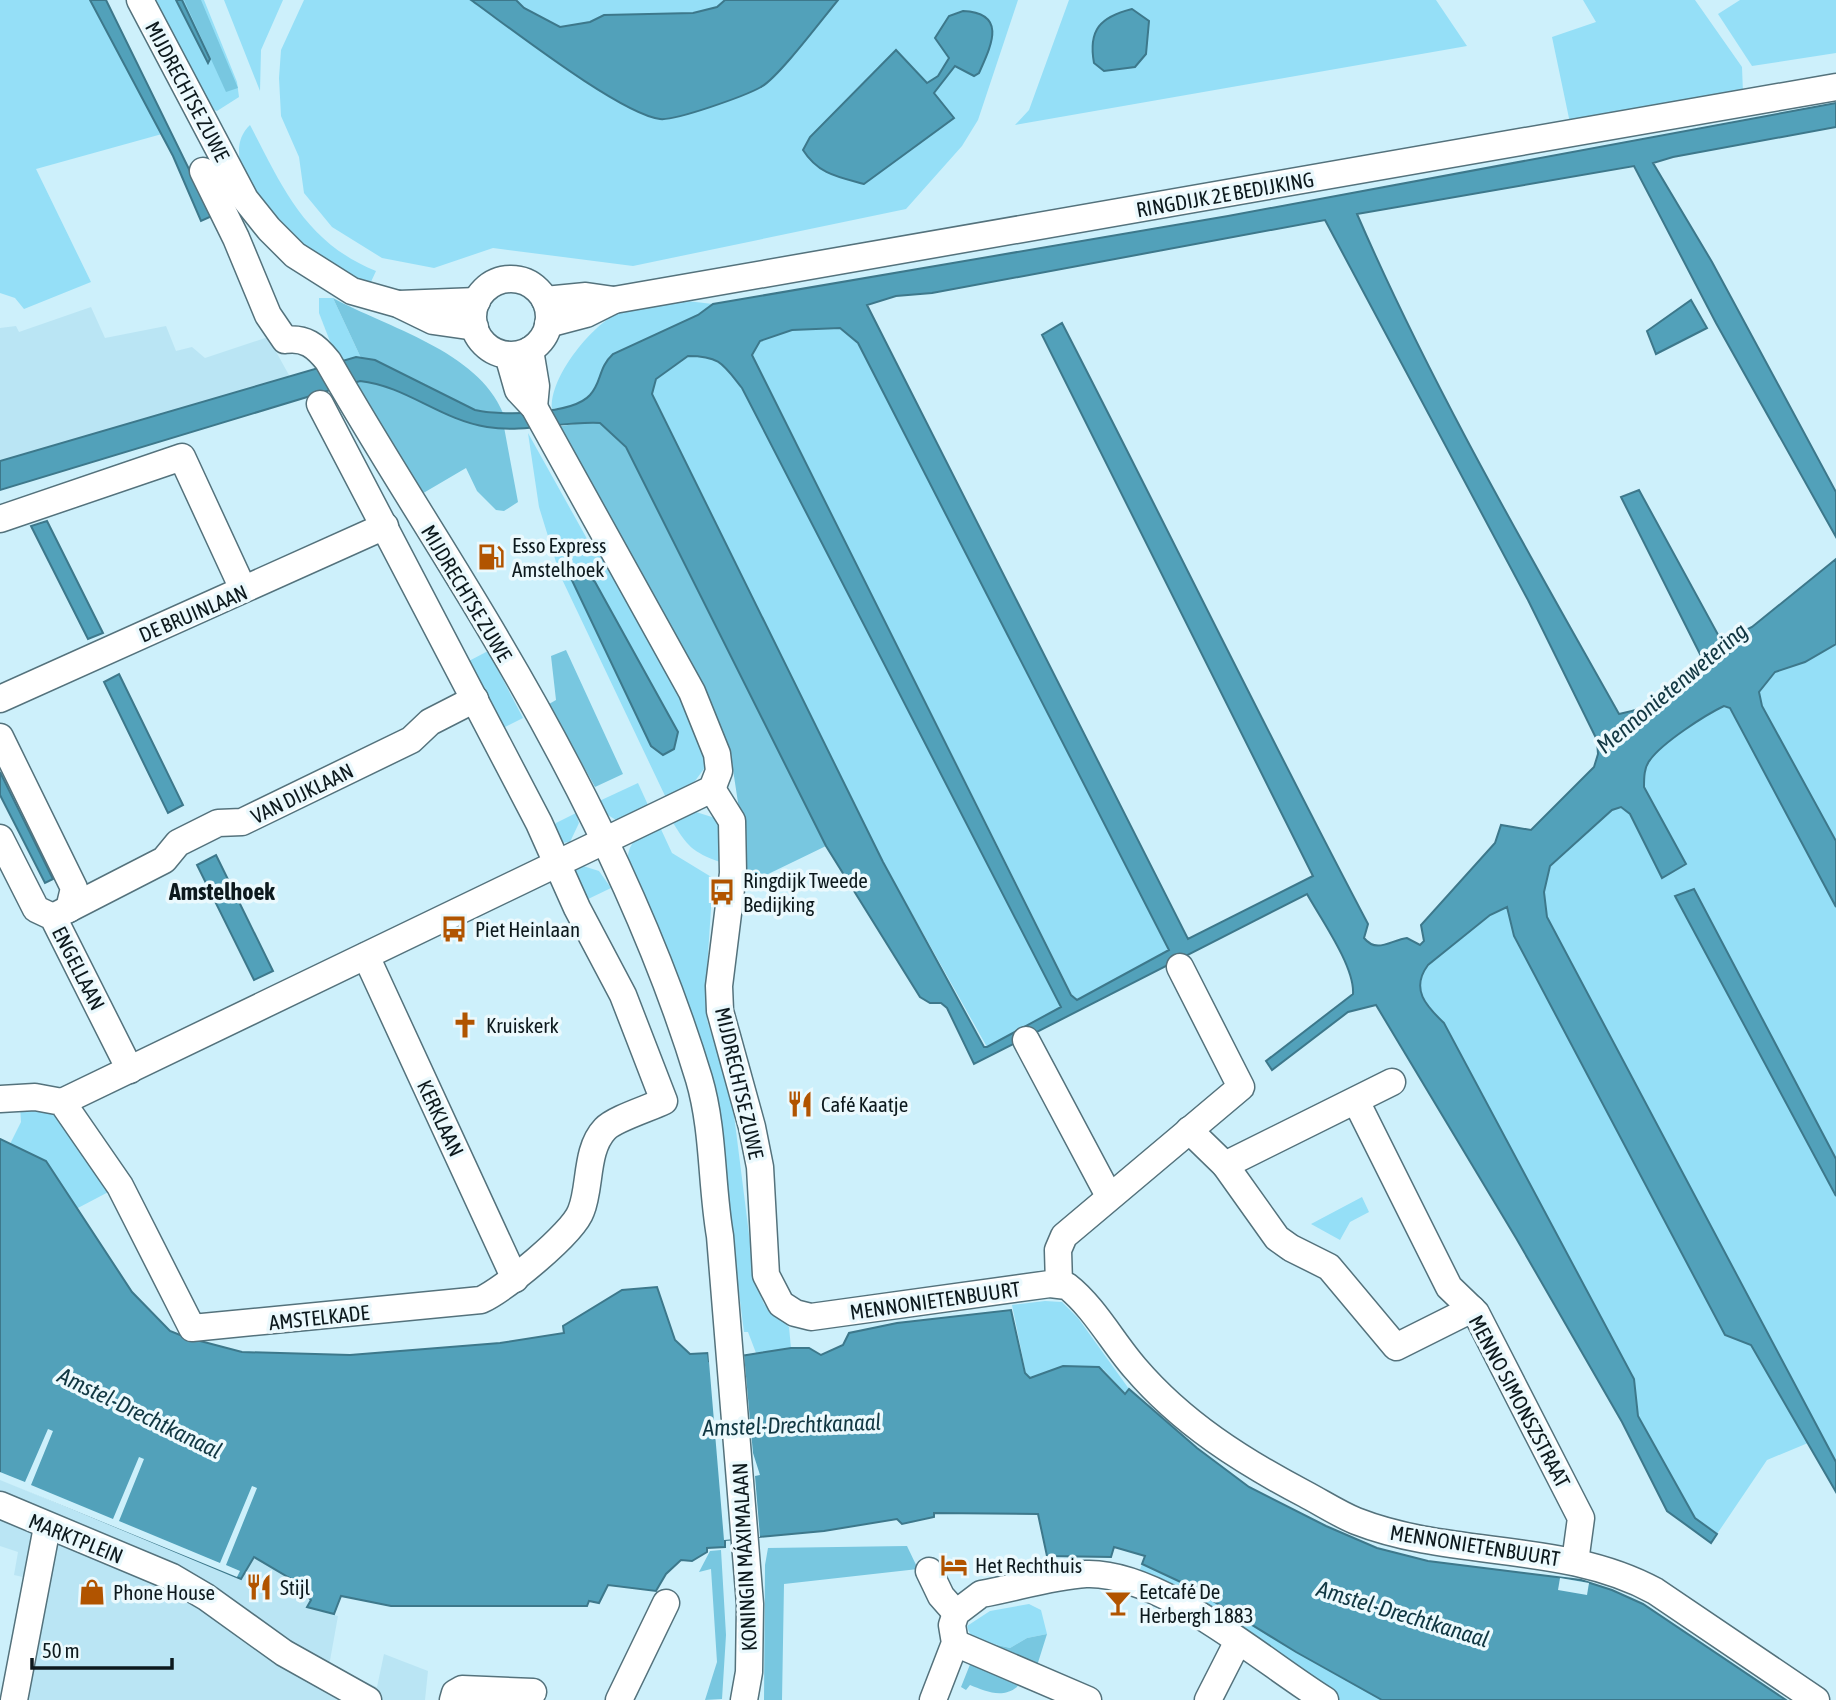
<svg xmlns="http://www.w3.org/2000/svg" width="1836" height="1700" viewBox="0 0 1836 1700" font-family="'Asap Condensed',sans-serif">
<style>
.built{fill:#bae5f4}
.green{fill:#95dff7}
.forest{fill:#78c7e0}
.water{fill:#52a1ba;stroke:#3d788b;stroke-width:2;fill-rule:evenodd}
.pier{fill:#cdf0fb}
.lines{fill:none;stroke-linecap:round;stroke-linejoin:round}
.minor-casing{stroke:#54727c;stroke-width:29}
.minor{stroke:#fff;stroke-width:26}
.labels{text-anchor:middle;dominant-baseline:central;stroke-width:7;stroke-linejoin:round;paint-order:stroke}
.street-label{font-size:21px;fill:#0d191d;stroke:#ebf9fd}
.poi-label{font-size:21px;fill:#0d191d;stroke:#ebf9fd;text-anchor:start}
.water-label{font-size:23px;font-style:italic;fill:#113742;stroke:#ebf9fd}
.quarter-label{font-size:24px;font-weight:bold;fill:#0d191d;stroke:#ebf9fd}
</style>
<rect width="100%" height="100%" fill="#cdf0fb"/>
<g class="built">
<polygon points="91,307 105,338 166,326 176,351 192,347 205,358 268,337 290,377 0,461 0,328 16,326 19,332"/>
<polygon points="0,1476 241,1578 253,1557 309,1590 311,1600 307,1607 338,1616 329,1666 377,1687 384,1654 428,1671 425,1700 14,1700 36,1580 14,1575 18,1552 0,1546"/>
</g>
<g class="green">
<polygon points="0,0 90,0 162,134 36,169 91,282 24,309 15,298 0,293"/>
<polygon points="148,0 176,0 208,63 210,59 182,0 204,0 237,82 239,97 217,111 207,108"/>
<polygon points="224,0 283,0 261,50 260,91"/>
<polygon points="304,0 1018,0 978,120 962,146 906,209 633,266 493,248 434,268 382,258 332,227 304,193 299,157 281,116 279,78 281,50"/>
<polygon points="1069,0 1436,0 1467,46 1015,125 1029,110"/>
<polygon points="1583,0 1695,0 1742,67 1743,93 1570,123 1552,37 1596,22"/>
<polygon points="1740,0 1836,0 1836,53 1752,66 1718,14"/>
<path d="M250,125C283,188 305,242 376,271L370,284C345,274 321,261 300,244C272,222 215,158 250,125Z"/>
<polygon points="319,298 333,298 361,358 338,362 319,313"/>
<path d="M678,300L713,304L598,385L580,405L552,409C549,377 594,321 624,310C640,304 661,303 678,300Z"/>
<polygon points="840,328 858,343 1169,951 1077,1000 1074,999 752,355 760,341 792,330"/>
<path d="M688,356C720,356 723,364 742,388L1062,1007L987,1047L883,862L652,393L656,379Z"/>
<polygon points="528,433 591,546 599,543 685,699 709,762 695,781 667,800 560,575 539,507"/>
<polygon points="1836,644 1836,841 1762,706 1759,692 1775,672 1805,662"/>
<polygon points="488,651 523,718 501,729 467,662"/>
<path d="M1724,706L1730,708L1836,907V1462L1547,917L1544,892L1550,866L1612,810L1622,807L1630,814L1662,877L1686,864L1644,787C1644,778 1644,767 1650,759C1662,743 1705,715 1724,706Z"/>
<polygon points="638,783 648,805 616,820 598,809 595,803"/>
<path d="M696,812L715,818L722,827L720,862C692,852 687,846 672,821Z"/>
<polygon points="576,813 579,823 570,842 561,843 553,828 556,823"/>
<path d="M659,825L672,853L713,878L706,985L707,1020L732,1099L755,1282L764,1304L789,1327L791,1348L756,1353L748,1332H744L717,1120L628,877C625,847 631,837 659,825Z"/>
<polygon points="583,866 599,871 611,888 584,901 569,872"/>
<path d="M1507,907L1514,936L1725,1335L1751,1345L1808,1443L1767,1460L1717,1534L1695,1518L1638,1416L1633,1379L1444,1023C1426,1006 1410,989 1428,965L1490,915Z"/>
<polygon points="20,1106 58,1116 116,1188 76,1209 46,1161 10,1144 21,1122"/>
<polygon points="1362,1197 1369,1212 1350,1222 1340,1240 1311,1224"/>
<polygon points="1045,1301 1062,1302 1078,1318 1129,1389 1125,1394 1103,1369 1063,1366 1030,1378 1026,1374 1012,1305"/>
<polygon points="1142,1564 1187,1585 1296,1652 1382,1700 1339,1700 1324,1692 1139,1572"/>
<path d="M1029,1604L1041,1610L1047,1634L1027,1638L1010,1648L994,1644L990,1649C979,1644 970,1638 967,1626L990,1611Z"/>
</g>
<g class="forest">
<polygon points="184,0 201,0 238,88 226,92"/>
<path d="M333,298C386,327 478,351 503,413L475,410L375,360L361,358Z"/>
<polygon points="360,381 382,384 487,427 504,427 518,502 504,511 496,510 477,491 466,468 420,495 350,384"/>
<polygon points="588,422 600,423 626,447 826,846 735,890 742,829 732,763 719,725 684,651 555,427"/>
<polygon points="566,650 623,774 595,787 549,704 556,700 551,656"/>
<polygon points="907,1546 918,1569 784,1584 782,1700 764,1700 765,1565 768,1548"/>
<polygon points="721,1550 726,1635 722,1699 705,1700 717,1662 711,1569 699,1572 710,1551"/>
<polygon points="1047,1634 1036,1669 990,1649 993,1644 1010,1648 1027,1638"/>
<path d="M971,1662L1019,1682L1017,1687C1002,1699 985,1691 970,1685L966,1690L961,1687Z"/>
</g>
<g class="water">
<polygon points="90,0 106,0 212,216 201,221 173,156"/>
<polygon points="176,0 182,0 210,59 208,63"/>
<path d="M471,0H516L524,8L560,27L590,22L604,15L693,13L717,7L725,0H838C823,18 778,78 761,87C745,96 675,121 660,119C620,114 509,27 471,0Z"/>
<path d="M1132,9L1149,21L1146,54L1135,67L1104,71L1094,63C1088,30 1100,17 1132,9Z"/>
<path d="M963,11C1008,13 991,46 979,73L974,76L955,66L934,93L954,118L864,184C838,177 818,174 803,150L810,137L896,50L927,83L938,76L949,58L935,38L949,16Z"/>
<path d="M1836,103V127L1673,157L1653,163L1712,262L1836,492V537L1716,323L1634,166L1357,214C1432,387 1527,550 1619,714C1645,709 1696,690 1703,660L1621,497L1639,490L1722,642L1752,627L1836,559V644L1805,662L1775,672L1759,692L1762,706L1836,841V907L1730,708L1724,706C1705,715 1662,743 1650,760C1644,767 1644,778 1644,787L1686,864L1662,878L1630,814L1621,807L1612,810L1550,866L1544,892L1547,917L1836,1462V1492L1751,1345L1725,1335L1514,936L1507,907L1490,915L1428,965C1410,989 1426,1006 1444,1023L1634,1379L1638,1416L1695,1518L1717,1534L1711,1543L1667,1511L1622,1422L1516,1238L1376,1005L1348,1012L1272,1070L1266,1061L1353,994C1355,967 1321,919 1307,894L974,1064L947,1008L941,1003H930L920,997L826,846L626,447L600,423C563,421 524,433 487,427C441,420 406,386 360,381L0,490V461L356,357L375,360L475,410C500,416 572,415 590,395C602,382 598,368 613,354L698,315L713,304L1228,216ZM1325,220L1528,600L1597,740L1598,754L1594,767L1531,830L1501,825L1495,843L1421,925L1424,941L1420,945L1407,938C1391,940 1377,954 1364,938L1368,924C1263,725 1165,523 1062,323L1042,335L1313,876L1188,939L867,305L896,296L932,293ZM840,328L858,343L1169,950L1077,1000L1071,995L752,355L760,341L792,330ZM688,356C720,356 723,364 742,388L1061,1007L987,1047H984L883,862L652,394L656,379Z"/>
<polygon points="1691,300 1707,328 1656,354 1647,331"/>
<polygon points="47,521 103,633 88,639 31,526"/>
<polygon points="581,570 595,582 678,732 674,749 663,755 651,746 568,572"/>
<polygon points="119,674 183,805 168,813 104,682"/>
<polygon points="0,772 53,879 45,883 0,795"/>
<polygon points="216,855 273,971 254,980 197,865"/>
<polygon points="1694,889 1836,1159 1836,1196 1675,896"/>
<polygon points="0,1139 46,1161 132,1292 170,1331 185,1337 242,1352 350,1355 500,1343 564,1333 563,1326 622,1290 657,1287 675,1340 690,1354 708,1353 709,1361 791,1348 809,1348 821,1355 843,1345 849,1333 897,1323 1011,1310 1025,1373 1030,1378 1063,1366 1099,1367 1125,1394 1129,1389 1197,1448 1249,1487 1326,1526 1377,1548 1428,1561 1581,1580 1612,1590 1643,1604 1786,1700 1382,1700 1296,1652 1187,1585 1142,1564 1145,1556 1114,1547 1111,1557 1047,1556 1038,1514 934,1513 934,1517 902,1524 897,1519 824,1531 725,1540 725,1547 707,1548 707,1552 692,1561 681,1560 666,1574 656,1591 608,1585 599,1603 589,1601 587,1606 391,1606 341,1596 334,1614 307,1607 311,1600 305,1593 308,1589 254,1557 241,1579 0,1478"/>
</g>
<g class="pier">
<polygon points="708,1350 712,1357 744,1354 753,1453 760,1475 755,1476 760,1537 724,1540"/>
<polygon points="48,1429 53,1431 31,1485 113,1519 139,1457 144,1459 119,1521 220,1563 252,1486 257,1488 226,1565 240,1571 237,1577 0,1480 0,1472 25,1482"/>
<polygon points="1560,1578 1589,1583 1587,1595 1558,1590"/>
</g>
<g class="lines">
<g class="minor-casing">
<g id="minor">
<polyline points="140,0 245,199 269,229 295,255 352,291 398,304 433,321 475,327"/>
<path d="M203,171L236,238L268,315L285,340C305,337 316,346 328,361C382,456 443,548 498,642C579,779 653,927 699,1079C714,1130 711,1184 720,1236L750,1604L749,1672L744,1700"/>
<circle cx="511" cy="317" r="38"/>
<polyline points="545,300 586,296 614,300"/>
<polyline points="399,304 477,301"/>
<polyline points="548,324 586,314 614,300 1836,87"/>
<polyline points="530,350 536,386 534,407"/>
<polyline points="0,519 182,457 243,589"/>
<polyline points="0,699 385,526"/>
<polyline points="0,737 74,888 69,909"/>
<path d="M712,789L732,821L733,873L719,986L720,1011L752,1127L760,1167L766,1275L781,1304L795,1313L811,1317L1050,1284L1067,1286C1094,1307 1113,1343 1135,1368C1182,1423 1242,1461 1305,1494C1322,1503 1339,1514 1356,1521C1453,1559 1563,1541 1655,1591L1816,1700"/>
<polyline points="0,838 36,909 53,917 130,1070"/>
<polyline points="53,917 164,860 178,843 218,823 242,822 411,740 430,722 475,699"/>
<polyline points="366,956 515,1279"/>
<polyline points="1026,1040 1109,1196"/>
<path d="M0,1099L35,1097L62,1102L120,1186L192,1328L481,1300C503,1290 573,1234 581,1211C591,1187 585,1150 605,1129C614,1119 650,1108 664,1101L623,995L577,908L539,823L320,404"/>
<polyline points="1356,1101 1449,1287 1476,1313 1581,1518 1575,1562"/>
<polyline points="62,1102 712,789 719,771 717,754 692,692 534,407 518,390 508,355"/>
<polyline points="1189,1130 1225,1165 1392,1082"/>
<polyline points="1225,1165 1277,1238 1291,1248 1329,1267 1396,1347 1472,1309"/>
<polyline points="1059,1284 1058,1250 1064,1236 1241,1087 1180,967"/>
<polyline points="0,1505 172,1577 206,1597 284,1653 368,1700"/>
<polyline points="929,1571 941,1596 956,1613"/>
<polyline points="955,1643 1088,1700"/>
<polyline points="14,1700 47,1527"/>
<polyline points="453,1700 455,1693 462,1689 533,1692"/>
<polyline points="619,1700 666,1603"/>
<path d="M933,1700L955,1643L952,1625L956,1613L981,1594C1015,1588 1052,1576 1086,1574C1160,1571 1262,1661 1325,1700"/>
<polyline points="1208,1700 1237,1643"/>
</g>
</g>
<use href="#minor" class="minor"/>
</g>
<defs>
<g id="fuel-bare" transform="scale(2.1)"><path d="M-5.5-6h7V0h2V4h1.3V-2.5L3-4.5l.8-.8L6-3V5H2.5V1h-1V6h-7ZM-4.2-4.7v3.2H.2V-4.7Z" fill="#b15400" stroke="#ebf9fd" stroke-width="2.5" paint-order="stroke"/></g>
<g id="bus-bare" transform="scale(2.1)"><path d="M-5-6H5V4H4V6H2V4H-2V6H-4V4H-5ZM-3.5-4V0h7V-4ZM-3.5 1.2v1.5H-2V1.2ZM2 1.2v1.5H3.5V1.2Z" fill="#b15400" stroke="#ebf9fd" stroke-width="2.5" paint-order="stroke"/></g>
<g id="church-bare" transform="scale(2.1)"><path d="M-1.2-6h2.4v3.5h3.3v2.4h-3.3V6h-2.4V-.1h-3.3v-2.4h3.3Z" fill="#b15400" stroke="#ebf9fd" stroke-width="2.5" paint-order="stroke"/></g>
<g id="restaurant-bare" transform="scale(2.1)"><path d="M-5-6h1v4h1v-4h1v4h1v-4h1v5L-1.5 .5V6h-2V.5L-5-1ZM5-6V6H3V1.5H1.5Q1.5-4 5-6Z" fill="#b15400" stroke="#ebf9fd" stroke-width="2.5" paint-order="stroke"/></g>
<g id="hotel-bare" transform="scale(2.1)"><path d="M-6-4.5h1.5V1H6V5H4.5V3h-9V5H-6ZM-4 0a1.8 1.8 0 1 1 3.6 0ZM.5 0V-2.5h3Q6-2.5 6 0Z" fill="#b15400" stroke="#ebf9fd" stroke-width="2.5" paint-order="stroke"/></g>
<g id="shop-bare" transform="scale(2.1)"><path d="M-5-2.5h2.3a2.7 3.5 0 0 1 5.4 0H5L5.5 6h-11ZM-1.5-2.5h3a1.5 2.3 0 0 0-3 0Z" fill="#b15400" stroke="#ebf9fd" stroke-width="2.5" paint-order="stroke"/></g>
<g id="bar-bare" transform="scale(2.1)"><path d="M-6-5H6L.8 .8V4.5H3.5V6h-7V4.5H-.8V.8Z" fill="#b15400" stroke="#ebf9fd" stroke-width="2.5" paint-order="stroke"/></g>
</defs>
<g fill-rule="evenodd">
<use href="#fuel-bare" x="491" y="557"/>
<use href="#bus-bare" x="722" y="892"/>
<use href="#bus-bare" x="454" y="929"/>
<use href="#church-bare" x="465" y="1025"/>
<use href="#restaurant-bare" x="800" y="1104"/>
<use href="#hotel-bare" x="954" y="1565"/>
<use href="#restaurant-bare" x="259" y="1587"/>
<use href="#shop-bare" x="92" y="1592"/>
<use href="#bar-bare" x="1118" y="1603"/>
</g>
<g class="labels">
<g class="street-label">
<text transform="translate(188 91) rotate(62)">MIJDRECHTSE ZUWE</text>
<text transform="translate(1225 194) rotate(-10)">RINGDIJK 2E BEDIJKING</text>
<text transform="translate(467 593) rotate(59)">MIJDRECHTSE ZUWE</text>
<text transform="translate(193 613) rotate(-23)">DE BRUINLAAN</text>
<text transform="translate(302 793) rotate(-26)">VAN DIJKLAAN</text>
<text transform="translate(79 968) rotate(63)">ENGELLAAN</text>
<text transform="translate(740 1083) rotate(77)">MIJDRECHTSE ZUWE</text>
<text transform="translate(441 1118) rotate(65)">KERKLAAN</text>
<text transform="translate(935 1300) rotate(-8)">MENNONIETENBUURT</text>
<text transform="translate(319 1317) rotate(-6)">AMSTELKADE</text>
<text transform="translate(1520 1401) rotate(62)">MENNO SIMONSZSTRAAT</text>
<text transform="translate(76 1538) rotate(22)">MARKTPLEIN</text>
<text transform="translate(1475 1545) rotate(9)">MENNONIETENBUURT</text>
<text transform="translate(744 1557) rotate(-93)">KONINGIN MÁXIMALAAN</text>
</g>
<g class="poi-label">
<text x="512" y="545">Esso Express<tspan x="512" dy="24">Amstelhoek</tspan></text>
<text x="743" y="880">Ringdijk Tweede<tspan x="743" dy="24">Bedijking</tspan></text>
<text x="475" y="929">Piet Heinlaan</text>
<text x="486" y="1025">Kruiskerk</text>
<text x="821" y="1104">Café Kaatje</text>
<text x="975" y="1565">Het Rechthuis</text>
<text x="280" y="1587">Stijl</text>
<text x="1139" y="1591">Eetcafé De<tspan x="1139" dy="24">Herbergh 1883</tspan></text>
<text x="113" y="1592">Phone House</text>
</g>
<g class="water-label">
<text transform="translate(1672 688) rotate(-40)">Mennonietenwetering</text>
<text transform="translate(140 1413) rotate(26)">Amstel-Drechtkanaal</text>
<text transform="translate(792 1425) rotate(-2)">Amstel-Drechtkanaal</text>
<text transform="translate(1403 1614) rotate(17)">Amstel-Drechtkanaal</text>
</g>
<g class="quarter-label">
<text x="222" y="891">Amstelhoek</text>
</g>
</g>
<path d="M32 1658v10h140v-10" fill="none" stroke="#0d191d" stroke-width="3.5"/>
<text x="42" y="1658" font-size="21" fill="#0d191d" stroke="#ebf9fd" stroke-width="5" paint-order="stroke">50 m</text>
</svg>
